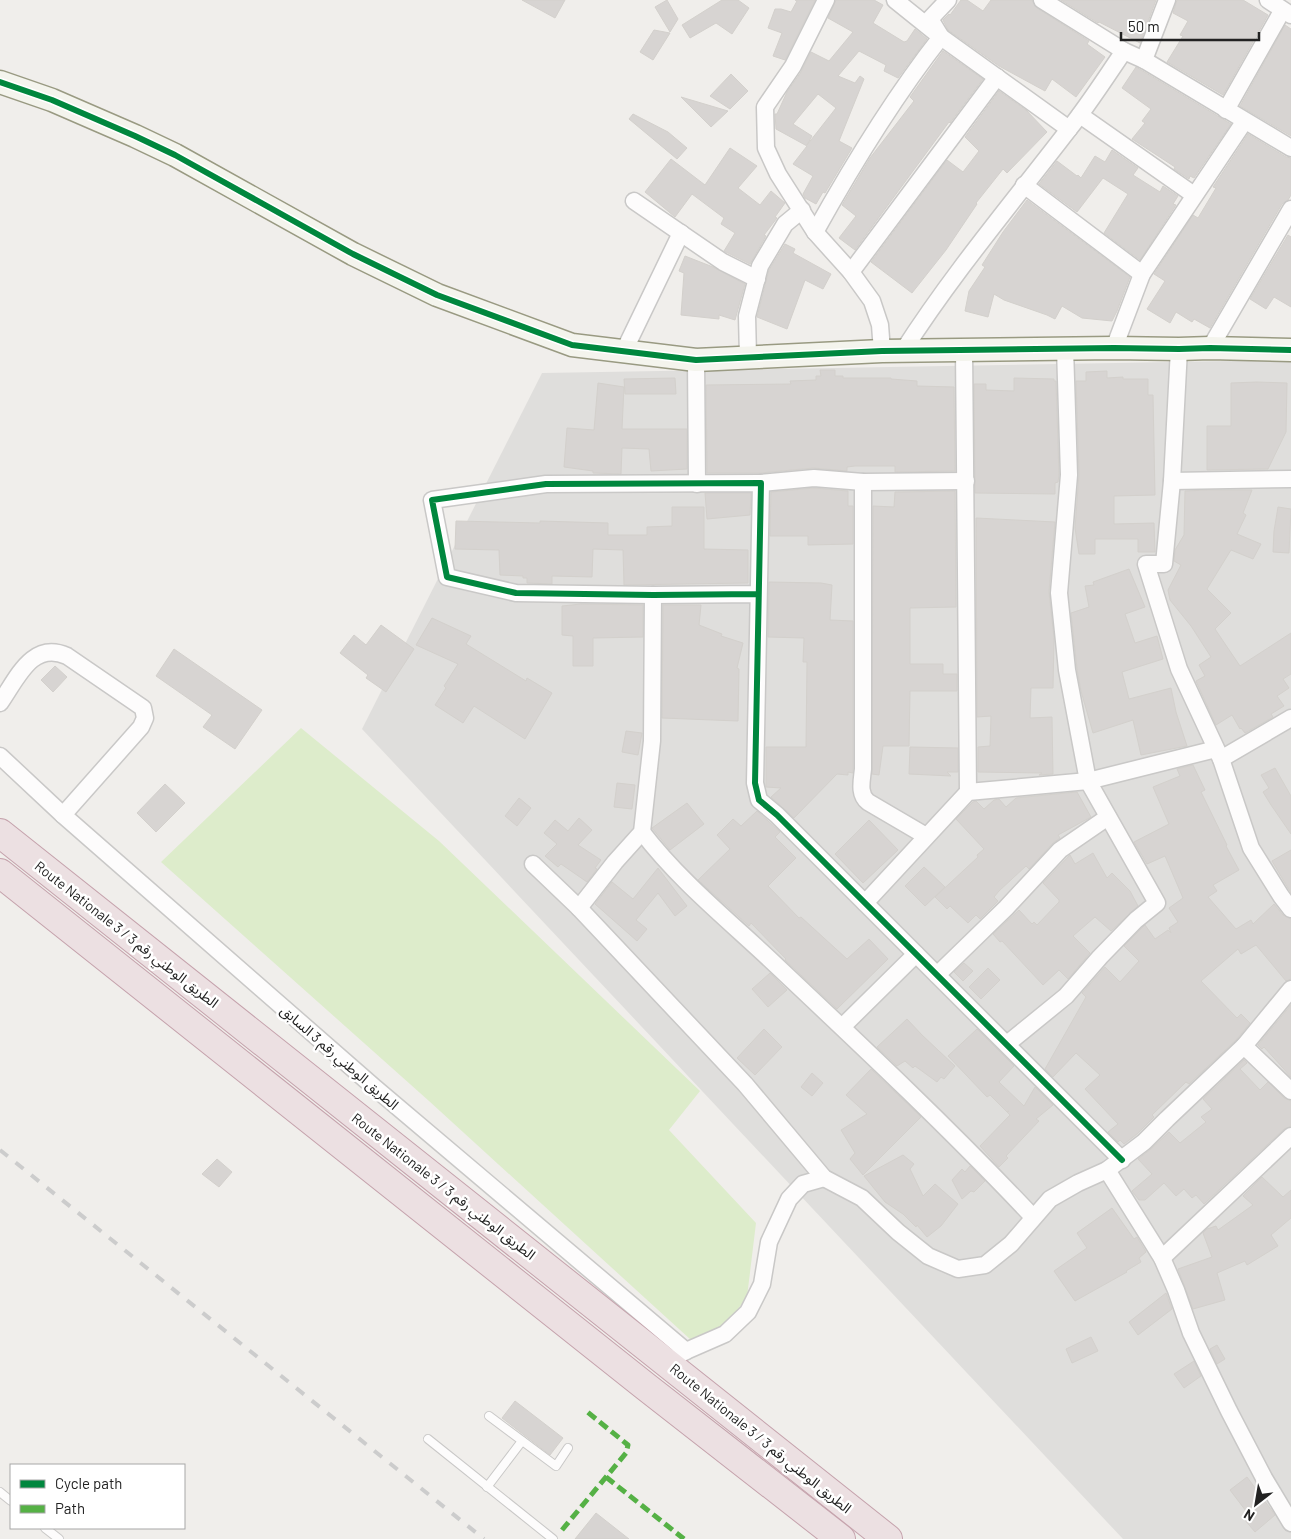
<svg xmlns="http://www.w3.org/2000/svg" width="1291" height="1539" viewBox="0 0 1291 1539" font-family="Barlow,'Noto Sans Arabic',sans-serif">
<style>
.residential{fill:#dfdedc}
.grass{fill:#ddeccb}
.building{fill:#d7d4d2;stroke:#d3d0cc;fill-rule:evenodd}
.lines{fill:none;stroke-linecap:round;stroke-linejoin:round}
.lane-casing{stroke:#c9c8c7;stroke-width:10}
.street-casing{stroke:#c9c8c7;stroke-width:19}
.secondary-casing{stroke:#999a82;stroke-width:25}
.highway-casing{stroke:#c5a2ac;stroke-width:30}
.lane{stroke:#fdfcfc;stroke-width:8}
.street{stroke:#fdfcfc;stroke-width:16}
.secondary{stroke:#f4f4ed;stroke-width:22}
.highway{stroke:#ece0e2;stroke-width:28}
.rail{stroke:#ccc;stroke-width:4;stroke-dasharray:10 10;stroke-linecap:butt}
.quiet{stroke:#55b145;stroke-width:5;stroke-dasharray:10 5;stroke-linecap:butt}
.cycleway-casing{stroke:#fff;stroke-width:9}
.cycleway{stroke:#00873e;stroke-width:6}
.labels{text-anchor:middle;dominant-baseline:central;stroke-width:5;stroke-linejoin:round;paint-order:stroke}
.street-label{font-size:14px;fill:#222;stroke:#fff}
</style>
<rect width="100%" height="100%" fill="#f0eeeb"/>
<polygon class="residential" points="1291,360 1291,1539 1123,1539 362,729 542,373"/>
<polygon class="grass" points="301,728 439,841 700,1091 669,1130 756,1223 747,1297 724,1328 691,1340 429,1101 161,862"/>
<g class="building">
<polygon points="522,0 565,0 555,18"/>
<polygon points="667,0 678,19 670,32 655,7"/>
<polygon points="722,0 738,0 749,8 732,34 716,23 690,38 682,25"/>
<polygon points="795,0 815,0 785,60 773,56 782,33 768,28 775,9 781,9 791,12 797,1"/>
<path d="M836,0H874L883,5L873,23L904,42L907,41L915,29L927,39L898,78L884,71L886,65L859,51L838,76L855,83L860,76L864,79L839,141L852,148L825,193L823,192L816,204L805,198L803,194L813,176L793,164L807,146L776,129L775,114H777L787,92L801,72L811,52L829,61L853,32L828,18ZM818,94L836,108L807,145L812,136L793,124Z"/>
<polygon points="961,0 967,0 983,11 991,0 1032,0 1037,8 1089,41 1087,44 1105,57 1076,97 1052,79 1045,91 999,66 948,30 943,20 949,14 950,15"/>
<polygon points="1061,0 1156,0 1140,43 1099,22 1098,23"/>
<polygon points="1177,0 1243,0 1268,15 1223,95 1167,62 1183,36 1180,35 1188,21 1173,13"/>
<polygon points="1285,25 1291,29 1291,136 1240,106"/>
<polygon points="654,30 670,33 653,60 640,52"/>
<polygon points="943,51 983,79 950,123 949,122 855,250 839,238 856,216 842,205 870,158 914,101 910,97"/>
<polygon points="1136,67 1231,124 1194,178 1190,176 1189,179 1174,169 1175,167 1132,139 1145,123 1142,121 1151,109 1122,88"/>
<polygon points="731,74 748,91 730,109 710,96"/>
<polygon points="999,91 1026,110 1047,132 1007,173 1003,169 976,203 977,204 946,250 912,293 871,262 947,160 963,172 979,151 965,137"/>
<polygon points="681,97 728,111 711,127"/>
<polygon points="633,114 668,132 687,148 677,159 629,119"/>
<polygon points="1248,134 1286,157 1291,158 1291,195 1288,200 1282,204 1210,328 1194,319 1192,322 1176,312 1170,323 1147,309 1165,281 1154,274 1193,215 1198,218 1216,188 1213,187"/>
<polygon points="730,148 757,166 738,188 760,205 771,191 785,203 775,217 777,218 764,235 766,236 750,264 724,251 735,233 721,224 724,218 692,194 675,217 645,192 671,159 705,185"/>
<polygon points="1112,150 1138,168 1133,175 1160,192 1163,186 1178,196 1173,204 1176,205 1140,260 1104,233 1128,194 1103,178 1077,212 1039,184 1057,161 1077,176 1078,175 1081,178 1095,156 1105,162"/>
<polygon points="1027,200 1130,277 1117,311 1112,321 1082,318 1062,306 1055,319 1047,315 1004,300 994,294 988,317 965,311 969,291 985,267 982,265 1003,232"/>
<polygon points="1288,235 1291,237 1291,307 1274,297 1266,309 1250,299"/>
<polygon points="785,244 795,249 793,253 831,274 823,289 805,280 787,329 757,317 769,270"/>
<polygon points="685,256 713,267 745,284 735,320 719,315 719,319 681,315 684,273 679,271"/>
<polygon points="820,370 835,370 835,376 843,376 843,378 891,378 891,379 917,381 917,386 954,387 955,471 895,472 895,466 855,466 847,467 847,471 813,468 760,473 707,473 706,385 791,384 790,381 816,380 816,376 821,376"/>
<polygon points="1107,371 1107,378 1123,377 1123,379 1148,379 1148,395 1153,395 1155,495 1114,496 1114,524 1154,523 1155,552 1138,552 1138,539 1095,539 1095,554 1079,554 1075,528 1079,475 1076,381 1086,381 1086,372"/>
<polygon points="675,378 676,394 625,394 624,379"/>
<polygon points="1014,378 1054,379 1054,381 1056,381 1059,475 1058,482 1055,483 1055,494 975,493 974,384 986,384 986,390 1014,391"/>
<polygon points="1257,382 1287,383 1286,432 1268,469 1207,470 1207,426 1231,426 1231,383"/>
<polygon points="598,383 624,387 622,429 687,429 687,469 651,471 649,449 622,448 621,474 593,473 593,471 564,467 567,428 594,430"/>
<polygon points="814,488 848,491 848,506 853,506 853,544 808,545 808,536 770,536 771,492"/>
<polygon points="1207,490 1252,490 1243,513 1246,515 1237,534 1261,544 1253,559 1231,550 1207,589 1231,613 1215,629 1240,666 1291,633 1291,674 1283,679 1289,688 1277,696 1284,706 1271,714 1273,717 1245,733 1241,728 1240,729 1232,715 1216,725 1215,723 1196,681 1205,676 1199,665 1211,657 1191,626 1170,600 1168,590 1181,565 1174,561 1175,550 1184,535 1185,491"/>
<polygon points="955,491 956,607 910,608 910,664 943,664 943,674 957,674 957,691 910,691 909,746 883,746 879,775 872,774 873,506 894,507 895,492"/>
<polygon points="705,493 751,493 750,515 707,519"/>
<polygon points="672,507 704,507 704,549 748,550 748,583 624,585 623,550 593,549 592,577 552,576 552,584 527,583 527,578 523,578 523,576 500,575 499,550 455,549 456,521 540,523 540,521 608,523 608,535 647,535 647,527 672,526"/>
<polygon points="1278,507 1291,509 1289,553 1273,552 1274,531"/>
<polygon points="976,518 1055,522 1049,592 1054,638 1053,688 1031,688 1030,718 1052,717 1053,774 1039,775 1042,773 978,772 978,747 990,746 991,716 977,717"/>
<polygon points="1129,569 1145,607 1125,614 1135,643 1157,636 1163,659 1122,672 1129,699 1171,688 1176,712 1187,746 1141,755 1133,720 1093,733 1081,691 1077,669 1071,613 1089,607 1085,586 1094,585 1093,582"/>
<polygon points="769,582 821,583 832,585 830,620 853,621 853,773 848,772 848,775 837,774 794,818 771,797 781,788 766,787 766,747 806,747 807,662 803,662 804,638 768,637"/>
<polygon points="581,604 643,605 643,637 593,638 593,666 573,666 573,636 562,635 562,606"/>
<polygon points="663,605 701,605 699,625 722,634 721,636 743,643 737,668 739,669 738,721 662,718"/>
<polygon points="432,618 471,636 466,644 526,681 527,678 552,693 525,739 474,706 463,723 435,705 446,688 444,686 458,664 416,645"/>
<polygon points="381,625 414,649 386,692 366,678 368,675 340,653 354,635 366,645"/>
<polygon points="174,649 262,710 235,749 203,727 212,715 156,676"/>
<polygon points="55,666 67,677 53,692 41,680"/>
<polygon points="626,731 642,733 638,755 622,752"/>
<polygon points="910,747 958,748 958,772 947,772 951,776 909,774"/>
<polygon points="1193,765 1205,790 1201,792 1227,845 1226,846 1239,870 1213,885 1217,891 1208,897 1236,929 1251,920 1253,924 1274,904 1283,915 1291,919 1291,979 1286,981 1256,945 1241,954 1238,949 1201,981 1237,1018 1241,1014 1250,1023 1237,1039 1189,1084 1186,1082 1152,1115 1154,1117 1137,1134 1124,1144 1120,1140 1118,1142 1108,1132 1118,1124 1085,1089 1100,1075 1076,1053 1053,1077 1045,1069 1086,997 1082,993 1105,967 1120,982 1139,961 1124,946 1145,925 1155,939 1168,930 1171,933 1169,928 1178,922 1169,908 1183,898 1165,856 1147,864 1134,842 1169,824 1153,787 1180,776 1177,769"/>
<polygon points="1275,768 1291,796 1291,834 1271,805 1263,792 1269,788 1261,775"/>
<polygon points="617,783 635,785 632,809 614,807"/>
<polygon points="165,784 185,803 156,832 137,813"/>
<polygon points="1077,792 1091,817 1058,835 1060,838 1053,843 1029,869 1026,866 999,891 994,897 998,901 980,919 976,915 968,923 950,906 947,909 935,897 978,857 977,855 984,849 956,819 973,802 976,801 984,809 994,800 999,799 1006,807 1016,798"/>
<polygon points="519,798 531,808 517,826 505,816"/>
<polygon points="687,803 704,824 670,850 652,828"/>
<polygon points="757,811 780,832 775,837 796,858 768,886 799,918 801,917 847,959 869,939 888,959 837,1009 785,960 786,959 751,923 749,926 698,880 730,849 717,835 733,819 741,826"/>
<polygon points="579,818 592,830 578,845 601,860 595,868 597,869 587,882 561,864 558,867 545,856 557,844 544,833 555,820 568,831"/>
<polygon points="869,820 898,850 863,883 835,854"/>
<polygon points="1291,850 1291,893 1272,861"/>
<polygon points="1093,853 1107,878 1112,873 1130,891 1138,906 1111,931 1095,917 1073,936 1090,953 1068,979 1059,970 1043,985 1002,941 1000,942 993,934 1019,910 1032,924 1034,922 1037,925 1059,902 1059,900 1043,883 1070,855 1075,864"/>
<polygon points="924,867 945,887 925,906 905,886"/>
<polygon points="658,868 687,906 675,916 658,893 636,920 647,929 637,941 595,904 612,882 633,899"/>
<polygon points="964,963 973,971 963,981 954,972"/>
<polygon points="988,968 1000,980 981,999 969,987"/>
<polygon points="770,973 787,990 768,1007 752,989"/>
<polygon points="1291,1005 1291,1077 1264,1047 1262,1049 1258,1045"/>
<polygon points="907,1019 922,1035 955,1066 944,1079 941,1077 937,1082 915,1066 913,1068 905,1061 897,1066 877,1047"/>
<polygon points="764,1029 782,1047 755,1075 737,1058"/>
<polygon points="977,1029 1014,1066 999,1082 1001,1084 1024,1106 1035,1087 1053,1105 1036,1119 1039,1121 1006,1156 1008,1158 999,1167 980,1146 1010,1115 1007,1112 1009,1111 1007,1112 990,1095 987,1097 948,1056"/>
<polygon points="1244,1060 1247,1063 1240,1069 1260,1090 1268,1082 1284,1098 1291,1101 1291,1126 1284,1129 1204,1204 1196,1195 1192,1198 1184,1189 1176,1196 1164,1183 1145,1200 1139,1200 1132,1191 1152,1174 1138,1159 1151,1149 1169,1132 1180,1143 1206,1122 1201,1117 1212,1109 1203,1099"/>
<polygon points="871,1069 921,1117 863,1175 850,1159 855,1153 841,1130 867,1114 846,1095"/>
<polygon points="812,1073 823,1083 812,1096 801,1087"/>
<polygon points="903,1155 914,1164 910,1169 923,1196 935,1184 958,1204 941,1226 927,1237 917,1225 916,1227 903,1214 885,1202 864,1176"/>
<polygon points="217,1159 232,1172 219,1187 202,1174"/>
<polygon points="970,1166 985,1181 974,1192 971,1191 962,1199 952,1180 962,1169 965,1172"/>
<polygon points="1262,1177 1283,1197 1291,1190 1291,1218 1271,1235 1278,1246 1247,1265 1245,1261 1217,1273 1225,1300 1193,1309 1178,1269 1212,1257 1203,1233 1207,1229 1216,1226 1218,1230 1253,1205 1243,1196"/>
<polygon points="1112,1208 1134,1239 1137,1237 1146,1252 1139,1258 1141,1262 1126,1271 1127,1272 1075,1301 1054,1271 1087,1248 1077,1233"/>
<polygon points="1166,1293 1172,1309 1138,1335 1129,1322"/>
<polygon points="1091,1337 1098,1351 1072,1363 1066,1349"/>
<polygon points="1217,1345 1225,1359 1217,1364 1210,1349"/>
<polygon points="1194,1361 1201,1376 1184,1388 1174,1374"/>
<polygon points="515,1401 563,1438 550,1455 502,1418"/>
<polygon points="1247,1477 1275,1515 1255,1532 1244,1519 1249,1515 1230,1490"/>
<polygon points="596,1513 629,1539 575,1539"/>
</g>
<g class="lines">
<g class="lane-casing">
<g id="lane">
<polyline points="489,1416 556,1466 568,1448"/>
<polyline points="428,1439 553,1539"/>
<polyline points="487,1487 522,1441"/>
<polyline points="0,1492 11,1501"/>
<polyline points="45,1528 59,1539"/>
</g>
</g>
<g class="street-casing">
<g id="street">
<polyline points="826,0 793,66 765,107 766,148 778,174 815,232 851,272 872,301 880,325 882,351"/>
<polyline points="895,0 941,37 1069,129"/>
<polyline points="1042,0 1124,51 1144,60 1291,148"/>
<polyline points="1268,0 1291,15"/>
<polyline points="1144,60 1167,0"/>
<polyline points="1226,110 1282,11"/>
<polyline points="1080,115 1194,195"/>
<polyline points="1024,185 1142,274"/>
<polyline points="634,201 723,262 757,279"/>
<path d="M815,232C853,164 893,98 941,37L930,19L948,0"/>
<polyline points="851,272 997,77"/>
<polyline points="1114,348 1142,274 1244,122"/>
<polyline points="1210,348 1291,209"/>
<polyline points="1179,349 1172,481 1164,564 1146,564 1179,669 1221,759 1251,848 1281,896 1291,909"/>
<polyline points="964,350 968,792"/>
<polyline points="624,351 681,233"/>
<path d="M903,351C953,273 1013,202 1069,129C1089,104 1106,77 1124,51"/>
<polyline points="748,357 747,316 760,266 785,224 802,210"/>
<polyline points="696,360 697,484"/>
<polyline points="1172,481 1291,479"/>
<path d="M863,482V769C862,780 858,794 868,802L926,836"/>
<polyline points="761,483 814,478 863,482 966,481"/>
<polyline points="758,594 653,595 516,593 447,577 432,500 546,484 761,483 755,783 759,800 777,815 1122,1160"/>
<path d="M0,703C17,679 32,640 67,656L143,708L145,718L141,727L63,815"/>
<polyline points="0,756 63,815 374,1087 686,1351"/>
<polyline points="1221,759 1291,718"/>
<path d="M642,832C681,883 732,923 779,968C865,1049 952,1131 1033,1217"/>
<polyline points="533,864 579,908 745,1084 824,1178 862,1198 898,1232 928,1256 958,1269 985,1265 1011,1244 1050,1199 1078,1183 1107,1170 1144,1142 1167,1119 1244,1046 1291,989"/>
<polyline points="865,903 968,792 1088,781 1216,749"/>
<polyline points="579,908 615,862 642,832 652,741 653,595"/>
<polyline points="937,975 1006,908 1060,850 1108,817"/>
<polyline points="842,1027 916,954"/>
<polyline points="1007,1044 1066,996 1100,957 1136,920 1157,903 1088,781 1067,670 1059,593 1069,475 1065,348"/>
<polyline points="1244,1046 1291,1091"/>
<polyline points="1107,1170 1162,1258 1176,1290 1191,1333 1229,1411 1264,1478 1291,1523"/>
<polyline points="1162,1258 1291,1136"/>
<polyline points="677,1356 686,1351 725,1334 748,1312 762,1284 769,1242 789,1199 803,1184 824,1178"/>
</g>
</g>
<g class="secondary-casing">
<polyline id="secondary" points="0,82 52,100 135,136 175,155 353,254 437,295 572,345 696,360 882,351 1114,348 1179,349 1210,348 1291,350"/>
</g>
<g class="highway-casing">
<g id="highway">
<polyline points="0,833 888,1539"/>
<polyline points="0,873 645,1386 841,1539"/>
</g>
</g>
<use href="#lane" class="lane"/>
<use href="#street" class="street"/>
<use href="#secondary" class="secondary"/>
<use href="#highway" class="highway"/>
<polyline class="rail" points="0,1150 484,1539"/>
<g class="quiet">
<polyline points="606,1477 684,1539"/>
<polyline points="562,1530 626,1453 628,1445 585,1410"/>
</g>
<g class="cycleway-casing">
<g id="cycleway">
<polyline points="0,82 52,100 135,136 175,155 353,254 437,295 572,345 696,360 882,351 1114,348 1179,349 1210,348 1291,350"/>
<polyline points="758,594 653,595 516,593 447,577 432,500 546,484 761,483 755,783 759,800 777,815 1122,1160"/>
</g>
</g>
<use href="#cycleway" class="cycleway"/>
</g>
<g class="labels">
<g class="street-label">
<text transform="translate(127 934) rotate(38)">Route Nationale 3 / الطريق الوطني رقم 3</text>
<text transform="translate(340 1057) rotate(41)">الطريق الوطني رقم 3 السابق</text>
<text transform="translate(444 1186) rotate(38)">Route Nationale 3 / الطريق الوطني رقم 3</text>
<text transform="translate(761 1438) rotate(39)">Route Nationale 3 / الطريق الوطني رقم 3</text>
</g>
</g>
<rect x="10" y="1464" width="175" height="65" fill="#ffffff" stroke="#a7a7a7"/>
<rect x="20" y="1480" width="25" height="8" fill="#00873e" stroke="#a7a7a7"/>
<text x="55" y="1489" font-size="15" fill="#222222">Cycle path</text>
<rect x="20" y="1505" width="25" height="8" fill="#55b145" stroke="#a7a7a7"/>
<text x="55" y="1514" font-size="15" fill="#222222">Path</text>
<g transform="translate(1256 1504) rotate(211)" stroke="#ffffff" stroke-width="4" paint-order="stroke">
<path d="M0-4L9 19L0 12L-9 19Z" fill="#222222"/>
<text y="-8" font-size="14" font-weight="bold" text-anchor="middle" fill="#222222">N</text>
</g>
<path d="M1121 32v8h138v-8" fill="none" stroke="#222222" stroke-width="2.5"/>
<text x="1128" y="32" font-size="15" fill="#222222" stroke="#ffffff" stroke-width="4" paint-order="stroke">50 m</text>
</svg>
